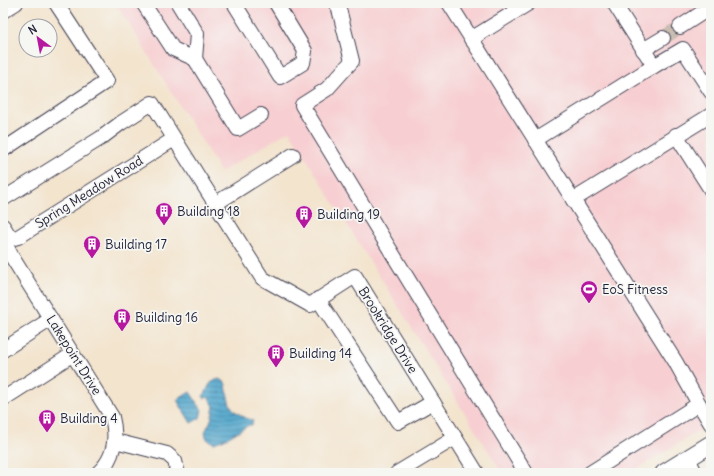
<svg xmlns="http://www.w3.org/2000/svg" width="714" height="476" viewBox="0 0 714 476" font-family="Delius,sans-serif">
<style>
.built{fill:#f7cfd2}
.water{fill:url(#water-rules);stroke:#396383}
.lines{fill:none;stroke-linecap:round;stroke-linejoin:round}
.minor-tunnel{stroke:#c9bdb1;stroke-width:14;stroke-dasharray:14 7;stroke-linecap:butt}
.minor-casing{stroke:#413f51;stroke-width:16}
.major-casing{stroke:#413f51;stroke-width:19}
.minor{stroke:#fff;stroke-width:14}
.major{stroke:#fff;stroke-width:17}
.labels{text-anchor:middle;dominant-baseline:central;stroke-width:3.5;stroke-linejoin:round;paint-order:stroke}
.street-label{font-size:13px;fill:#22223b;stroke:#f6f6f2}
.poi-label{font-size:13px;fill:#22223b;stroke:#f6f6f2;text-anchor:start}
</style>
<defs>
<pattern id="water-rules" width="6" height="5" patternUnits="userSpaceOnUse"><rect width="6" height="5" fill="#50a4cb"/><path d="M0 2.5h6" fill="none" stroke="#4285a6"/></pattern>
</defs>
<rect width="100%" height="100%" fill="#f6f6f2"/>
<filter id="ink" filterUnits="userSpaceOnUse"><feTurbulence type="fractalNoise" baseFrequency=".025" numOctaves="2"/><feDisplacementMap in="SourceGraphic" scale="8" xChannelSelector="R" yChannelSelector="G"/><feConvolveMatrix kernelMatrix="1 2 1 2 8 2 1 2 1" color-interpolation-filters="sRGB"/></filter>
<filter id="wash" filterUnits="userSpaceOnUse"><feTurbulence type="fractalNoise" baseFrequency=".012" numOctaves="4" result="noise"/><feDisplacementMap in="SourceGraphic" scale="16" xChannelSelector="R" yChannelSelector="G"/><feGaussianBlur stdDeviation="0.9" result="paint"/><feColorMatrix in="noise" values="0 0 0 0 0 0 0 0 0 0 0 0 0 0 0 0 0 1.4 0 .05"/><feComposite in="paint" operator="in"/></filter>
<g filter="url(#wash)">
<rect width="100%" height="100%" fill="#f3e4ce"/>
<polygon class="built" points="116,3 695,3 711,28 711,423 630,473 502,473 289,131 221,172"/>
<g class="water">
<path d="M219,379L225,382C230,397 225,406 241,415C245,418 248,419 253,420L252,425H249L227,438L214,443L208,440C202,431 207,430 210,422C212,418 213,411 214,406L208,397L204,398L203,396C210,389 206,382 219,379Z"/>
<polygon points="190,392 202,410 200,418 191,423 177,400"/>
</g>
</g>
<g filter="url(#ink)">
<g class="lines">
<polyline class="minor-tunnel" points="663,38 680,27"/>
<g class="minor-casing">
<g id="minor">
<polyline points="143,3 173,49 195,59 197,34 178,3"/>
<polyline points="234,3 280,77 303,63 305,51 276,3"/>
<polyline points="336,3 339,9 352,61 327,89 302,105 526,473"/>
<polyline points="449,3 675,361 699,404"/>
<polyline points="614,3 654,66 683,49 711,92"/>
<polyline points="3,11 16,3"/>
<polyline points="680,27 711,7"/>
<polyline points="471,39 529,3"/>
<polyline points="643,50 663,38"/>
<polyline points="195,59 238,129 261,115"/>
<polyline points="676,135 711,190"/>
<polyline points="535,140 654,66"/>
<polyline points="3,150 107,81 56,3"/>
<polyline points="3,199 101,138 121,123 152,103 262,278 310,305 355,276 477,473"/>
<polyline points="573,200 711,115"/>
<polyline points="215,204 293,155"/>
<polyline points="3,226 11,239"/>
<path d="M3,239L12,257L112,417C117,437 115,458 98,473"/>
<polyline points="3,241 18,237 174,139"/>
<polyline points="318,299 398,422 433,402"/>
<polyline points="3,350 51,319"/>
<polyline points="3,399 73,354"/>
<polyline points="115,441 167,454 175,461 177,470 175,473"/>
<polyline points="688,458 695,473"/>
<polyline points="397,473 455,438"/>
<polyline points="590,473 699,404 711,424"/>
</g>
</g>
<g class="major-casing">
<polyline id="major" points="664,473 711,444"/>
</g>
<use href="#minor" class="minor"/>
<use href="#major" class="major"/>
</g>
</g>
<defs>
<g id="building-pin" transform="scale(0.9)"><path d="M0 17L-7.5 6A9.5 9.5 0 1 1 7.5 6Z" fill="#b5179e" stroke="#f6f6f2"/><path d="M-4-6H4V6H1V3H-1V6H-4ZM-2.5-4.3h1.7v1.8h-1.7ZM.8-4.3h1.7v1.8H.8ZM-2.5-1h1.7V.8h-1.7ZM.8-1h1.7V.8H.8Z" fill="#fff"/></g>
<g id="stadium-pin" transform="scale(0.9)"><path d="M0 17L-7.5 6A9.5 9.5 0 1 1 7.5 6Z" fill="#b5179e" stroke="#f6f6f2"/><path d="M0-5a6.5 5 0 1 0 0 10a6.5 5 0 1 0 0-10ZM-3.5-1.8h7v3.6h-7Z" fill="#fff"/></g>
</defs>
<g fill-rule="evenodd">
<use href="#building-pin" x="164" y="211"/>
<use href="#building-pin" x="304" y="214"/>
<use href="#building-pin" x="92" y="244"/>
<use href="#stadium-pin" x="589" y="289"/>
<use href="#building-pin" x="122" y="317"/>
<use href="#building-pin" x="276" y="353"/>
<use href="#building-pin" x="47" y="418"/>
</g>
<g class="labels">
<g class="street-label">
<text transform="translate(89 192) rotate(-32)">Spring Meadow Road</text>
<text transform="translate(388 330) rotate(58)">Brookridge Drive</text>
<text transform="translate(74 355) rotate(58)">Lakepoint Drive</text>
</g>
<g class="poi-label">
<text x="177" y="211">Building 18</text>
<text x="317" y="214">Building 19</text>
<text x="105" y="244">Building 17</text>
<text x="602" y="289">EoS Fitness</text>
<text x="135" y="317">Building 16</text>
<text x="289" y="353">Building 14</text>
<text x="60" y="418">Building 4</text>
</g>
</g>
<rect width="714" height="476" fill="none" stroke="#f6f6f2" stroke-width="16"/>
<g transform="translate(38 38) rotate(328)"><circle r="19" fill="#f6f6f2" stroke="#a1a1a9"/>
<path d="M0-3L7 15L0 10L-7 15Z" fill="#b5179e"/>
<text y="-6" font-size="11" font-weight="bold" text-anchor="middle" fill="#22223b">N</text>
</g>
</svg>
